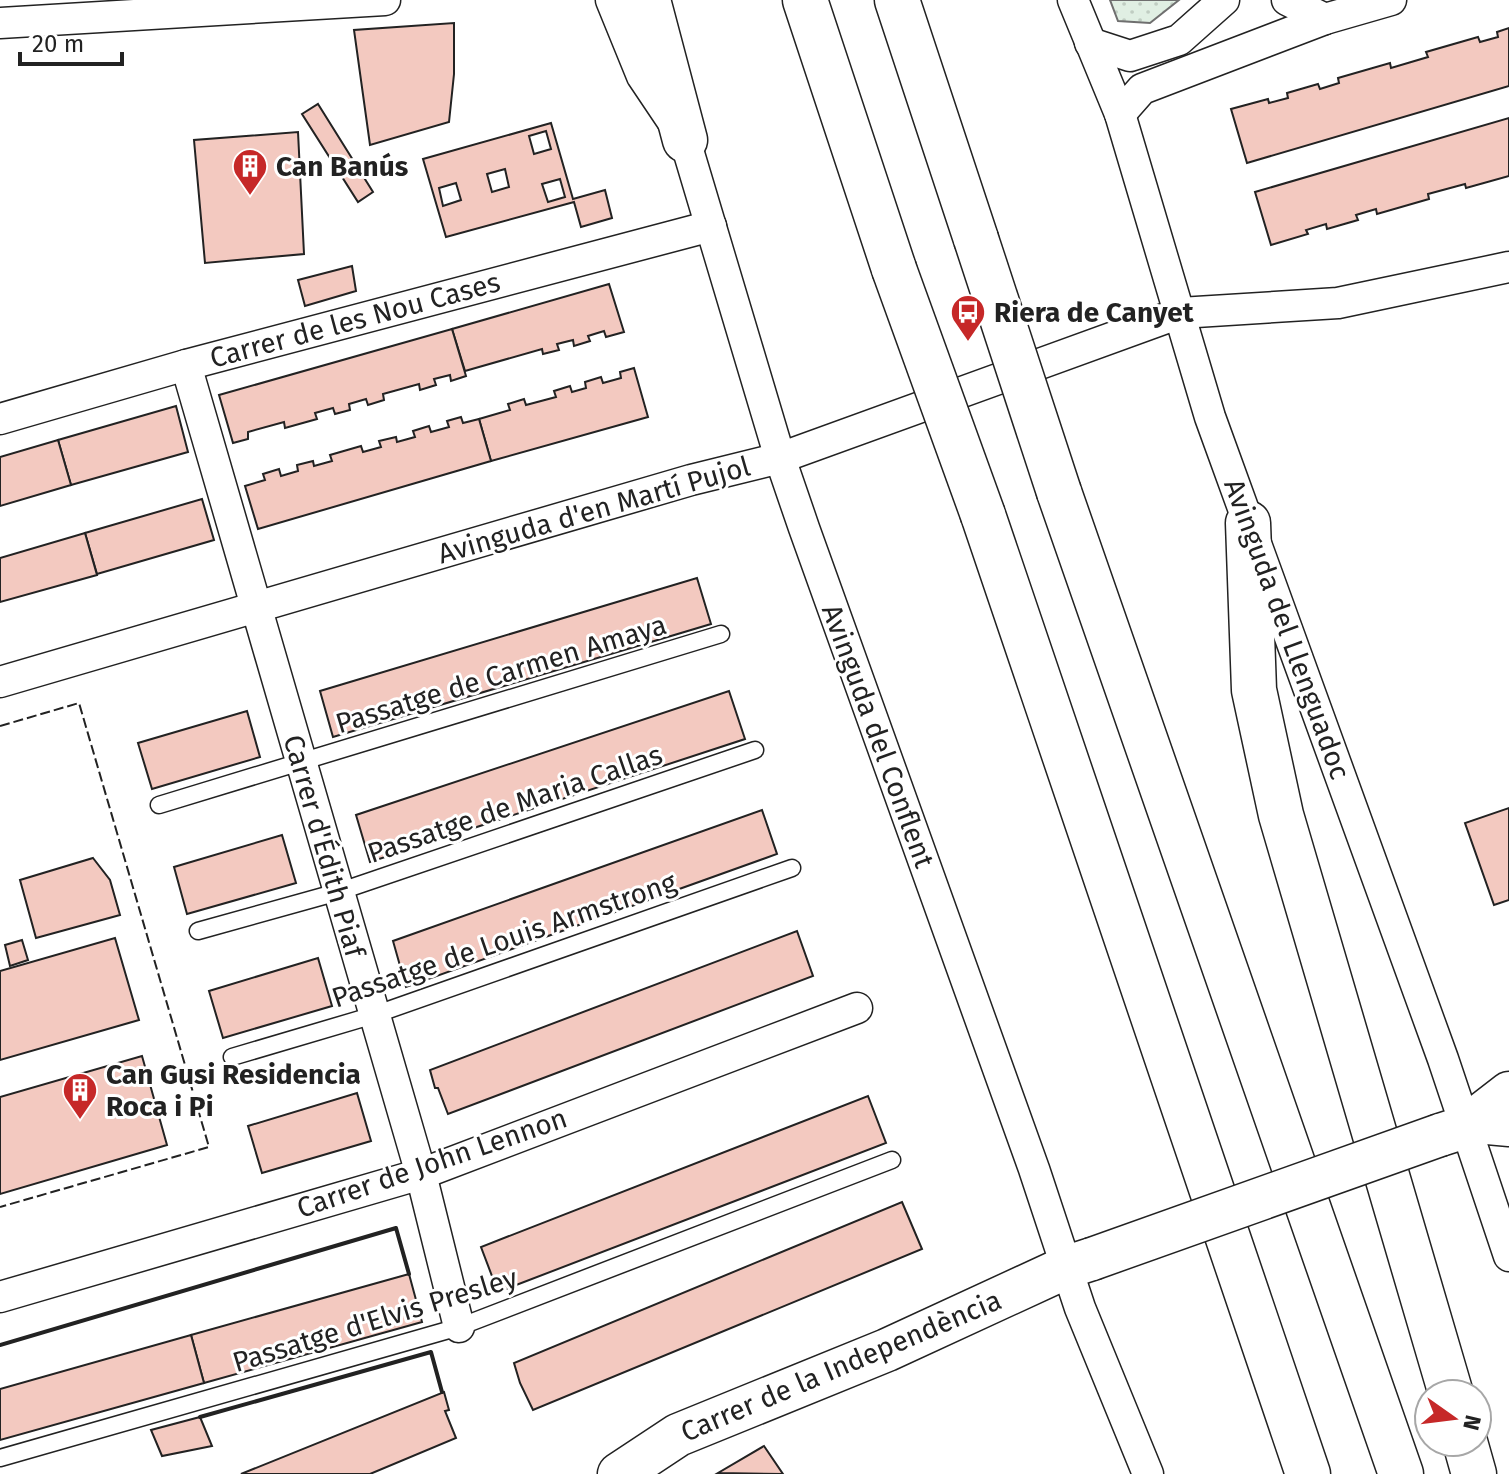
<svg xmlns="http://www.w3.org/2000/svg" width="1509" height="1474" viewBox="0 0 1509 1474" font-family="'Fira Sans',sans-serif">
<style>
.grass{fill:url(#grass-dots);stroke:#6f6f6f;stroke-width:2}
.building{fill:#f3c9c0;stroke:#222;stroke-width:2;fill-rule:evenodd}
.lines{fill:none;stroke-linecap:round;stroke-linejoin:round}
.lane-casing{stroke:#222;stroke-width:19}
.street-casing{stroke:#222;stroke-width:33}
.secondary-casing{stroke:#222;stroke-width:45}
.highway-casing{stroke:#222;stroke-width:47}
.lane{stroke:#fff;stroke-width:16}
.street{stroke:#fff;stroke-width:30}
.secondary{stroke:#fff;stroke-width:42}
.highway{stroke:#fff;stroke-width:44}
.secondary-bridge-casing{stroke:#222;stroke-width:45;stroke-linecap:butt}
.highway-bridge-casing{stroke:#222;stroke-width:47;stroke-linecap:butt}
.secondary-bridge{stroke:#fff;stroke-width:42}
.highway-bridge{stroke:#fff;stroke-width:44}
.fence{stroke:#222;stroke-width:2;stroke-dasharray:10 4;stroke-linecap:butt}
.wall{stroke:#222;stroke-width:4}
.labels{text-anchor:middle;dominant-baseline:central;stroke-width:6;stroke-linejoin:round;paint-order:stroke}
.poi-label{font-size:28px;font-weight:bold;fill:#222;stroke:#fff;text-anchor:start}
.street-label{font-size:28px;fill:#222;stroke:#fff}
</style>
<defs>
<pattern id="grass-dots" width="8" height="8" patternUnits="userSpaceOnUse" patternTransform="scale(2)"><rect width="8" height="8" fill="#e0efe3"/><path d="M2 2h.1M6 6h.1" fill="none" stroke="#c0cdc2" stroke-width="1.8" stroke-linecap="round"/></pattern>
</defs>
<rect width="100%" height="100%" fill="#fff"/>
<polygon class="grass" points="1110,0 1179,0 1150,23 1118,21"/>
<g class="building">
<polygon points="454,23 454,74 449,122 370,145 354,30"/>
<polygon points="1509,28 1509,86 1247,163 1231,109 1268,99 1269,103 1288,98 1287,93 1318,84 1320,89 1339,83 1338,78 1390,63 1391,68 1428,57 1426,52 1478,37 1480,42 1498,37 1497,32"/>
<polygon points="318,104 373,192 358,202 302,114"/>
<polygon points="1509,118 1509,176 1466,188 1465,184 1428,194 1429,199 1377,214 1376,209 1356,215 1358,220 1327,229 1326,224 1306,230 1308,234 1271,245 1255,192"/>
<path d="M551,123L573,199L605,190L612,218L581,227L574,202L446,237L423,159ZM546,131L551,149L534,154L529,136ZM505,169L509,187L492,192L487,174ZM560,179L565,197L548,202L542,184ZM456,183L461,200L443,206L439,188Z"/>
<polygon points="298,132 304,254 205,263 194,140"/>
<polygon points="352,266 356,291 305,306 298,280"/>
<polygon points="609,284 624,332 606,337 604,331 588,336 590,341 574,346 573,340 557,344 559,350 543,354 542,349 465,371 452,329"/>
<polygon points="452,329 466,376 451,381 450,375 434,379 436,385 420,390 419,384 383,394 384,400 368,405 366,399 349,404 350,410 335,414 333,408 315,413 317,419 285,428 284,422 248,432 248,439 233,443 219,395"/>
<polygon points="634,368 648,417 491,461 479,419 510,410 508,404 524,399 526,405 556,397 554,391 570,386 572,392 586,388 585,382 601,377 603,383 621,378 620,372"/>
<polygon points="176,406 188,452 71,485 58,440"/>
<polygon points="461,417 463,423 479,419 491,461 258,529 245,486 265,480 263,474 279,469 281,476 298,471 297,465 313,461 314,466 332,461 330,455 361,446 363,452 381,447 379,441 396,437 397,442 415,437 413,431 429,426 431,432 449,427 447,421"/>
<polygon points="58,440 71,485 0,506 0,457"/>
<polygon points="202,499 214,540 97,574 85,533"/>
<polygon points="85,533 97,575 0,602 0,558"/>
<polygon points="697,578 711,624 333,737 320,691"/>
<polygon points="729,691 745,739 370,862 356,815"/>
<polygon points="247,711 260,757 152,789 138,743"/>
<polygon points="1509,808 1509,900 1494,905 1465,823"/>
<polygon points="762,810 777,854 406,987 393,941"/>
<polygon points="282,835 296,883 187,914 174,867"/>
<polygon points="93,858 110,880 120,915 36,938 20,880"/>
<polygon points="797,931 813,976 448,1114 438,1088 435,1088 430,1070"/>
<polygon points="115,938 139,1020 0,1060 0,971"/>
<polygon points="22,940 28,960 10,966 5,945"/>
<polygon points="318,958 332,1006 223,1038 209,991"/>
<polygon points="142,1056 167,1145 0,1194 0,1097"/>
<polygon points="357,1093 371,1141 262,1173 248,1126"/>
<polygon points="868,1096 886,1143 498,1292 481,1247"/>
<polygon points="902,1202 922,1249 533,1410 520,1383 514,1363"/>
<polygon points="409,1274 422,1322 204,1383 191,1335"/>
<polygon points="191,1335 204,1383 0,1440 0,1389"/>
<polygon points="444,1392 449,1410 445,1411 456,1438 370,1474 241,1474"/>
<polygon points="200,1417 212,1446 162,1456 151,1430"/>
<polygon points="764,1446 783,1474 718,1473"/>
</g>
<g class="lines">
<g class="lane-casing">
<g id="lane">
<polyline points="159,805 721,634"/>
<polyline points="198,931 338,892 755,750"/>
<polyline points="232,1057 374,1015 792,868"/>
<polyline points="0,1458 459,1327 892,1160"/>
</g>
</g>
<g class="street-casing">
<g id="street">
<polyline points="611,0 642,76 685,140 780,458 804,528 1034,1169 1080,1308 1148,1474"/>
<polyline points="1073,0 1120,114 1210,417 1443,1059 1509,1256"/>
<polyline points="1287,0 1325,19"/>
<polyline points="0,23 385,0"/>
<polyline points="1090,43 1130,56 1179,40 1224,0"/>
<polyline points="1120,114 1142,89 1325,19 1391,0"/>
<polyline points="186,365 421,1174 459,1327"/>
<polyline points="0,419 186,365 711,226"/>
<polyline points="0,682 691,480 780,458 1180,313 1338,303 1509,267"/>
<polyline points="1465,1127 1509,1131"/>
<polyline points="0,1297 421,1174 857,1008"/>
</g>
</g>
<g class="secondary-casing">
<g id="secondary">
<polyline points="1440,1135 1465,1127 1509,1093"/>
<polyline points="619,1474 678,1435 887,1350 1067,1267 1092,1259"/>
</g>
</g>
<g class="highway-casing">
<g id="highway">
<polyline points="648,0 685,140"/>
<polyline points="805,0 894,269"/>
<polyline points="897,0 976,239"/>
<polyline points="1059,492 1401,1474"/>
<polyline points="983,515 1308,1474"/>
<polyline points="1248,523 1254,690 1281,815 1451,1394"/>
<polyline points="1465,1442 1474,1474"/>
</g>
</g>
<use href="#lane" class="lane"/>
<use href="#street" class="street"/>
<use href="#secondary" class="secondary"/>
<use href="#highway" class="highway"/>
<g class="secondary-bridge-casing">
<polyline id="secondary-bridge" points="1092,1259 1440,1135"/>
</g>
<g class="highway-bridge-casing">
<g id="highway-bridge">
<polyline points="976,239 1059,492"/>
<polyline points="894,269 983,515"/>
</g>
</g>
<use href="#secondary-bridge" class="secondary-bridge"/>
<use href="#highway-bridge" class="highway-bridge"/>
<polyline class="fence" points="0,726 79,703 209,1147 0,1207"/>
<g class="wall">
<polyline points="0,1345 396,1228 409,1274"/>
<polyline points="200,1417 431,1352 442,1392"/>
</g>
</g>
<defs>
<g id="building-pin" transform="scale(1.8)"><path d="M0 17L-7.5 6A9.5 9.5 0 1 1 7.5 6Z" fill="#c62828" stroke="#fff"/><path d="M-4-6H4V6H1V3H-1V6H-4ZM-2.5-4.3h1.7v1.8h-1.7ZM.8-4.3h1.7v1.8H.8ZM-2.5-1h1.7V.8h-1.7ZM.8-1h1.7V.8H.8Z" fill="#fff"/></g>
<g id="bus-pin" transform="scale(1.8)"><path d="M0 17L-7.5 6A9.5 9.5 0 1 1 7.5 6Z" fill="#c62828" stroke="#fff"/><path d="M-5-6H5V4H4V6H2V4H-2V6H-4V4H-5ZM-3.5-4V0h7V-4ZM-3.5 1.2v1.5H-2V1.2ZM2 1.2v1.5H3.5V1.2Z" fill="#fff"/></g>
</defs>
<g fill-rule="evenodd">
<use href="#building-pin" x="250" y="166"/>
<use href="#bus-pin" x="968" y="312"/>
<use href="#building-pin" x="80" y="1090"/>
</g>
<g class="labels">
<g class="poi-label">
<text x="276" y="166">Can Banús</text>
<text x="994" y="312">Riera de Canyet</text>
<text x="106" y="1074">Can Gusi Residencia<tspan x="106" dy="32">Roca i Pi</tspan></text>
</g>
<g class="street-label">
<text transform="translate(355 320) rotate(-15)">Carrer de les Nou Cases</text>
<text transform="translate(594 510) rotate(-16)">Avinguda d'en Martí Pujol</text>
<text transform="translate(1287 629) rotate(70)">Avinguda del Llenguadoc</text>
<text transform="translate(501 674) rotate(-17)">Passatge de Carmen Amaya</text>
<text transform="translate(878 736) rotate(70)">Avinguda del Conflent</text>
<text transform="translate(515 804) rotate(-19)">Passatge de Maria Callas</text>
<text transform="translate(324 846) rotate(74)">Carrer d'Édith Piaf</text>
<text transform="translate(504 940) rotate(-19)">Passatge de Louis Armstrong</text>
<text transform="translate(432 1163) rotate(-19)">Carrer de John Lennon</text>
<text transform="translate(375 1320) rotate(-17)">Passatge d'Elvis Presley</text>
<text transform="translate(841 1366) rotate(-23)">Carrer de la Independència</text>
</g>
</g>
<g transform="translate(1453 1418) rotate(104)"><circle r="38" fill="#ffffff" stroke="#a7a7a7" stroke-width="2"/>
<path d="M0-6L14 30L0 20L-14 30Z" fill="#c62828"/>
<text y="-12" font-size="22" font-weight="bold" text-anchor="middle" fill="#222222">N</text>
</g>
<path d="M20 52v12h102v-12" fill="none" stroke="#222222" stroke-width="4"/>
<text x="32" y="52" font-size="24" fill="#222222" stroke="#ffffff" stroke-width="6" paint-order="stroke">20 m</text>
</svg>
